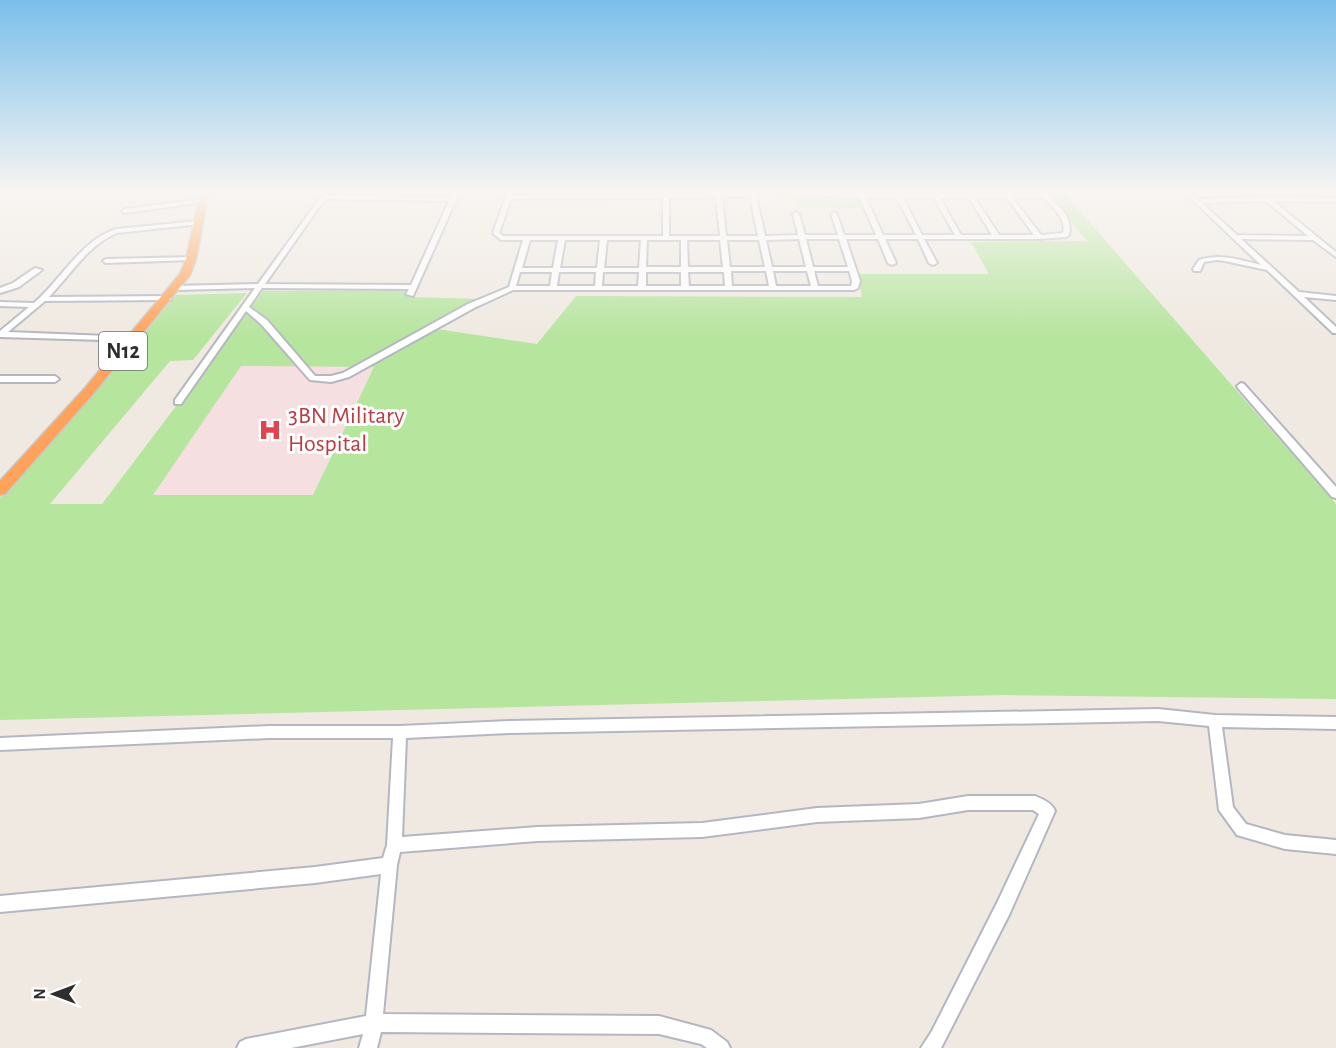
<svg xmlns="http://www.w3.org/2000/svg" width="1336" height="1048" viewBox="0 0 1336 1048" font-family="'Alegreya Sans',sans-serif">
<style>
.medical{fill:#f5dfe0}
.green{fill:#b6e59e;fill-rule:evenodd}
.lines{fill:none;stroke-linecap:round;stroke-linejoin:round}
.minor-casing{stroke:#b4b7c1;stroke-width:4}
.highway-casing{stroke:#c9c9c9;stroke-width:3}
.minor{fill:#fff;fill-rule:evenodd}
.highway{fill:#ffa35c;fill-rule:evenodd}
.labels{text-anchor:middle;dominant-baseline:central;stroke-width:6;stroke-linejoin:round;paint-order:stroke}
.shield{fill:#fff;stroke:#6d6d6d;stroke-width:1.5}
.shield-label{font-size:22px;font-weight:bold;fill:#2e2e2e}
.health-label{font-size:24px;fill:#be3a42;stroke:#fff;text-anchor:start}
</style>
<rect width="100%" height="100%" fill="#efe9e1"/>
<polygon class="medical" points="241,366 374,366 313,495 152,495"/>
<g class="green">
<polygon points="791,191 855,191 861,208 797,207"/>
<path d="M1045,191H1062L1336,504V699L1005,695L0,720V498L115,369L176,295L247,293L193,360L170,361L50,504H102L263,291L402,290L410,297L481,299L437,329L537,344L576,296L862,297L858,274H989L971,242L1087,241ZM241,366L374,367L313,495H153Z"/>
</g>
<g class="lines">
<g class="minor-casing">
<g id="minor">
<path d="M325,191H331L328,195L451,197L454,191H460L413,296L406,294L409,289L262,288L249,307L267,320L315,376H331L343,373L468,304L509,287L523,240H501L493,233L508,191H514L513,195L663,194V191H669V194L715,193V191H721V193H749V191H755L765,236L798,235L793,214L796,212L799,214L805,235H838L831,214L834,212L837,214L844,235H876L860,198L780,193L777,191L847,194H896L894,191H900L902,194H932L930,191H936L938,194H967L965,191H971L973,194H1004L1002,191H1008L1010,194H1041L1038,191H1044C1056,203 1074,217 1069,235L1066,237L1039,239H924L937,263L933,265L929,263L918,239H885L896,263L892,265L888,263L878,239H846L860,281L858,288L854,290H513L474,308L349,377L331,382L310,380L261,324L246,311L181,404H175V400L255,288L176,290L172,288L173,286L258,284ZM716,197L720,236H669V198ZM722,197H750L758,236H726ZM663,198V236H503L499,233L511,199ZM866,198H897L916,235H883ZM903,198H934L955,235H922ZM940,198H969L992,235H961ZM975,198H1007L1034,235H999ZM1013,198H1044C1053,208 1067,219 1063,233L1041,235ZM325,199L449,201L411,285L265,284ZM799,239L806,267H772L766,240ZM806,239H839L848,267H813ZM530,240H558L553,268H522ZM565,240H600L597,268H560ZM607,240H641L639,268H604ZM647,240H681V267H646ZM687,240H720L723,267H688ZM727,240H759L765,267H730ZM731,271H766L769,286H732ZM773,271H807L811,286H776ZM814,271H849L852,281L851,286H818ZM520,272H552L550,286H516ZM559,272H596L595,286H557ZM603,272H639L638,286H602ZM646,272H681V286H646ZM688,272H724L725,286H689Z"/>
<path d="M1183,191H1189L1198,199L1267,197L1336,198V202L1273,201L1336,252V257L1313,240L1241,239L1299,292L1336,296V300L1304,297L1336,327V333H1333L1267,270L1225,261L1217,260L1204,262L1200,271H1194L1193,269L1199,260C1220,253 1240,260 1261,265ZM1266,201L1308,236L1237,235L1202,203Z"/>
<polygon points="203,199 205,200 205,202 125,213 122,211 125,209"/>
<path d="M198,221L200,222V224L117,233C88,245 71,274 49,297L168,296H171V300L45,301L8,332L133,337H136V341L0,337V331L29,307L0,306V302L34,303C62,279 80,241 116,229Z"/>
<polygon points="191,257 194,259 193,260 106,263 103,261 106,259"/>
<polygon points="35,268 42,270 19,287 0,293 0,288 13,283"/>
<polygon points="0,376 55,376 59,379 55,382 0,382"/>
<polygon points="1241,383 1244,384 1336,487 1336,498 1332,497 1238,388 1237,386"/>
<path d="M1158,709L1215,715L1336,717V729L1222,727L1233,807L1246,824L1285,835L1336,840V854L1285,849L1237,835L1219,810L1209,726L1158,721L509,733L406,738L402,837L537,827L702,823L817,808L919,804L968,796H1035C1043,799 1052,803 1055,811L1009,915L941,1048H921L932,1031L997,903L1039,814L1033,810H968L919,818L817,822L702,837L537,841L400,852L397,865L383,1014L659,1016L711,1030L727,1042L730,1048H707L701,1044L659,1034L381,1032L377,1048H359L363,1034L291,1048H237L240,1042L246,1039L366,1016L381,874L315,883L0,912V896L315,867L383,858L387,845L393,738H269L0,750V738L269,726H400L509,721Z"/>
</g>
</g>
<g class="highway-casing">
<polygon id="highway" points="201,191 209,191 196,259 190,275 93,394 5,494 0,495 0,481 85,388 180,274 186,259"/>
</g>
<use href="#minor" class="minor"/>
<use href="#highway" class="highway"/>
</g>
<linearGradient id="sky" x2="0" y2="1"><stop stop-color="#7abfeb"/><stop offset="0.57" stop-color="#f8f5f2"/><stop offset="1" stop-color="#f8f5f2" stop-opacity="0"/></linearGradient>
<rect width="1336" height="337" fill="url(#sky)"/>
<defs>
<g id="hospital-bare" transform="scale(1.8)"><path d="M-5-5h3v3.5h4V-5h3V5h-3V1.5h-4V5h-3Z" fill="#e0444e" stroke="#fff" stroke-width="2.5" paint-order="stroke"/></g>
</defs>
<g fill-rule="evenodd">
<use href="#hospital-bare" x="270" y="430"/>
</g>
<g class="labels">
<rect class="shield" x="99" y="332" width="48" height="38" rx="4.5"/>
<g class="shield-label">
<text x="123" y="351">N12</text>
</g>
<g class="health-label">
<text x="288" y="416">3BN Military<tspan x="288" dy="28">Hospital</tspan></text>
</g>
</g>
<g transform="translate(54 994) rotate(270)" stroke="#ffffff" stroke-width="4.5" paint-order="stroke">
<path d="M0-4.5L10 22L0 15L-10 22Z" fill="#2e2e2e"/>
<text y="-9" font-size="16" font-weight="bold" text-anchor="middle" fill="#2e2e2e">N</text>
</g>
</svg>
